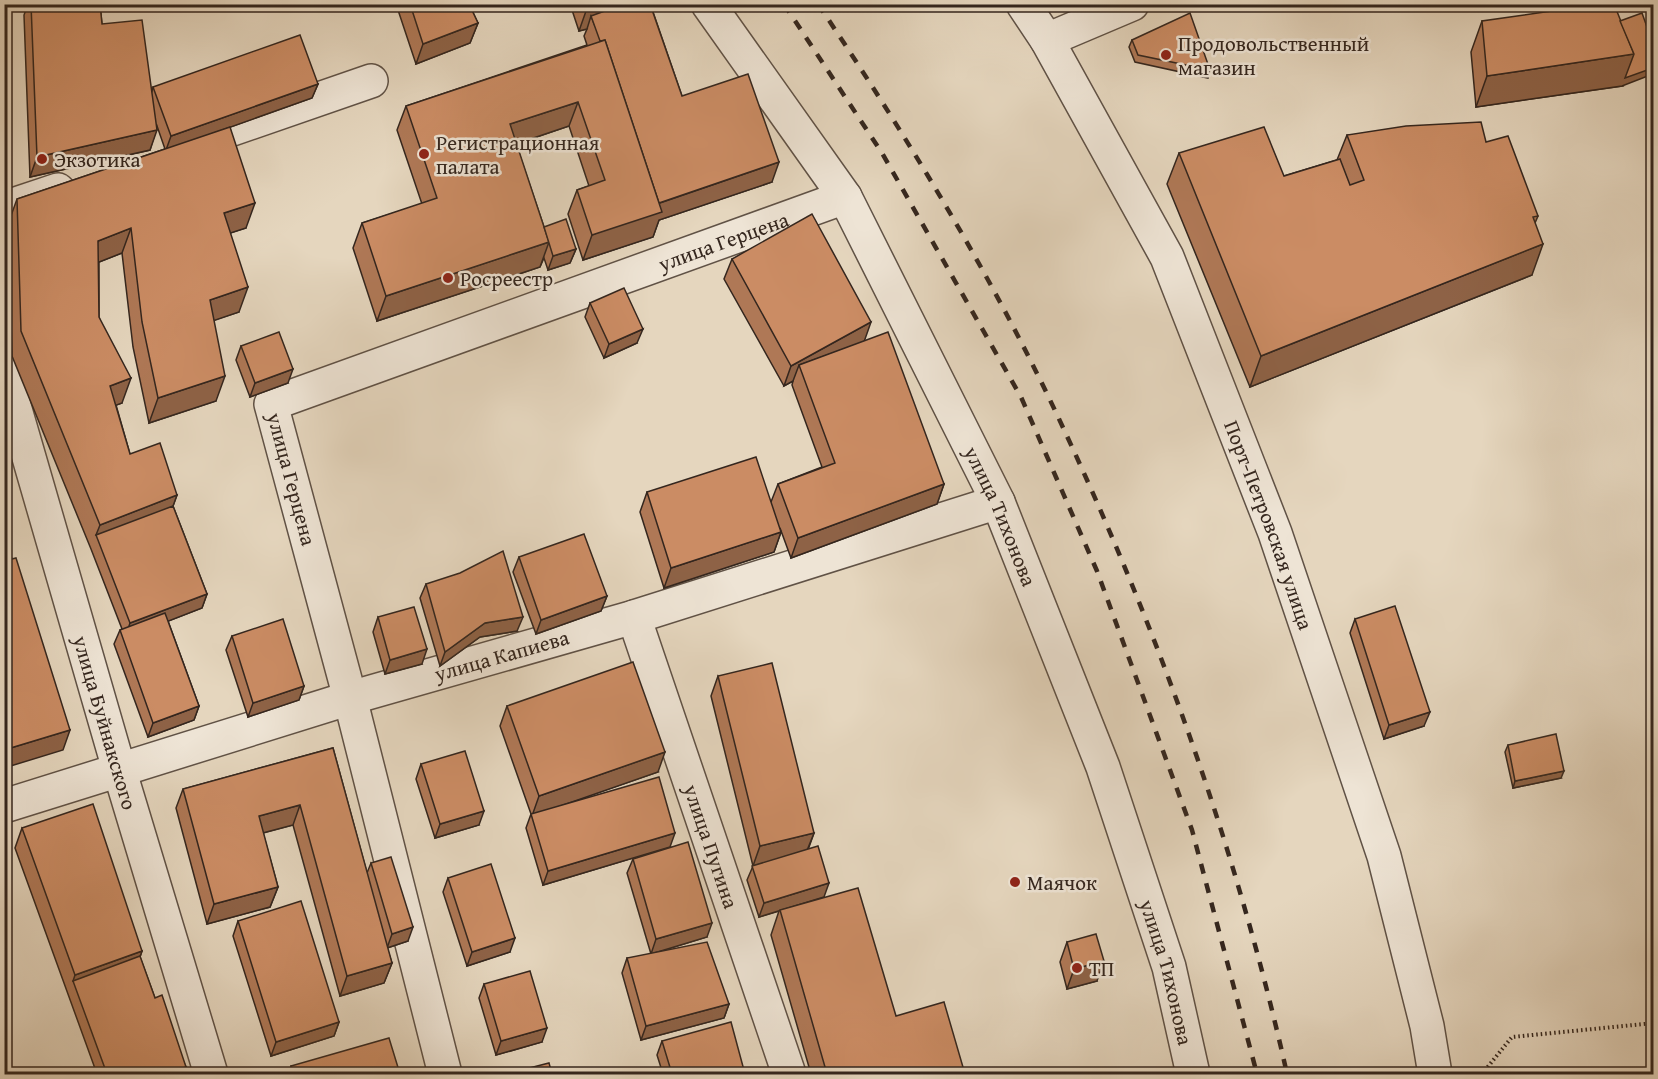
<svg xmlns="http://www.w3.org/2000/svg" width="1658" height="1079" viewBox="0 0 1658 1079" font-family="'Gentium Book Plus',serif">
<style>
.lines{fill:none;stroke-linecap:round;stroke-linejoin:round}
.minor-casing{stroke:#605246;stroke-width:36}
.tertiary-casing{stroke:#605246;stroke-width:36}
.path{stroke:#34261e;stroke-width:4;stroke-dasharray:1.5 3;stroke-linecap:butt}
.minor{stroke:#eee4d5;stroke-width:33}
.tertiary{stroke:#eee4d5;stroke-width:33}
.rail{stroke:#34261e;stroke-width:4.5;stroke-dasharray:10 10;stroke-linecap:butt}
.wall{fill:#af7856;stroke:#34261e;stroke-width:1.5}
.shaded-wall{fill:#8e6246;stroke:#34261e;stroke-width:1.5}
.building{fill:#cb8c64;stroke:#34261e;stroke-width:1.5}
.poi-dot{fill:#8f2418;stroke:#eee4d5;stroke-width:2}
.labels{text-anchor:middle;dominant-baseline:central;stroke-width:5;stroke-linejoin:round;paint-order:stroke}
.poi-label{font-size:21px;fill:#34261e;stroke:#eee4d5;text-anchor:start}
.street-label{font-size:21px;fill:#34261e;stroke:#eee4d5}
</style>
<rect width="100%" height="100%" fill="#e5d6be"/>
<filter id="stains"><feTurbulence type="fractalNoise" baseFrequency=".00333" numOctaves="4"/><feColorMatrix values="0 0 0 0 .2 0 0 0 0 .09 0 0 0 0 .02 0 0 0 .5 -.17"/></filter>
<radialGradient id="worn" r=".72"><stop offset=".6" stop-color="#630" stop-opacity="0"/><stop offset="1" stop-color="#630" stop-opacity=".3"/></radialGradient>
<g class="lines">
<g class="minor-casing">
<g id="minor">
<path id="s1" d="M1023,4L1047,40L1167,257L1275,533L1384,856L1427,1026L1435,1074"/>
<polyline points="1047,40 1132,4"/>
<polyline points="189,144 371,81"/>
<polyline points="4,208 58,190"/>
<path id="s2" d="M4,371L119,769L211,1074"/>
<path id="s3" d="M634,617L789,1074"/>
<path id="s4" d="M4,806L350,698L634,617L998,502"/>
<path id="s5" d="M445,1074L350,698L271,404L845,197"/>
</g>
</g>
<g class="tertiary-casing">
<g id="tertiary">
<path id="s6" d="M708,4L845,197L998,502L1103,767L1169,967L1193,1074"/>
</g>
</g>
<polyline class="path" points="1482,1074 1512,1037 1654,1023"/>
<use href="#minor" class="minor"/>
<use href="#tertiary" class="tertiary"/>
<g class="rail">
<polyline points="784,4 882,153 1021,397 1097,571 1192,830 1257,1074"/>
<path d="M818,4C910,141 997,284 1066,434C1161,638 1238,854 1287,1074"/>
</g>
</g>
<g class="wall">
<polygon points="28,4 100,4 102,24 152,91 153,87 318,84 312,98 230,127 246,228 230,233 239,312 214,320 216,401 149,423 133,347 122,253 99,262 99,317 122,403 116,405 130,454 177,495 173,506 207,594 202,608 168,621 199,706 194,720 148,737 114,644 120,630 122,629 91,549 12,356 8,224 17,199 165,149 157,126 150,150 30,177 24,15"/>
<polygon points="396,4 469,4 478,23 470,43 416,64"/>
<polygon points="570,4 656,4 655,8 652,9 682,96 772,182 659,220 653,237 583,260 568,214 577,190 589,186 569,126 516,144 544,227 576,249 570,263 548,270 544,258 540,267 377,321 353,248 362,223 422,204 397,130 406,106 587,45 584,36 587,29 579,31"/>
<polygon points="1482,21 1622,86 1476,107 1471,52"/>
<polygon points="1132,40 1210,70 1208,78 1135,62 1129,47"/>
<polygon points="1347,135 1486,142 1538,216 1535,223 1532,275 1250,387 1167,184 1179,153 1284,176 1337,160"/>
<polygon points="732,259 865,341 944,484 937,504 791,558 780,528 781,532 774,552 664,588 640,512 647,492 771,502 778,484 822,467 792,385 793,381 784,386 724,279"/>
<polygon points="590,303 637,343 604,358 585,317"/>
<polygon points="241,346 288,383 250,397 236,360"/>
<polygon points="519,557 607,596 601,611 536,634 513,572"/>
<polygon points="426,584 517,631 480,637 440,666 420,598"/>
<polygon points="378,617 422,664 385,674 373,632"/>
<polygon points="1355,619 1424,726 1384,739 1350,633"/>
<polygon points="232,636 304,686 299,700 248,717 226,650"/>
<polygon points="718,676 814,833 808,850 824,897 896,1016 965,1074 811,1074 771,935 779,911 759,917 747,880 753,866 711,696"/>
<polygon points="507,706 658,772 565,804 670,847 543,885 526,828 531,814 500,726"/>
<polygon points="1508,745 1561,778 1513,788 1505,752"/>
<polygon points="333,748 367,873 371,863 408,941 387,948 392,963 384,983 340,996 293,825 263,833 278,887 270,907 207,924 176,808 183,789"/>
<polygon points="421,764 479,825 435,838 416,779"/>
<polygon points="22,828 142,951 140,957 155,998 186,1067 184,1070 186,1074 97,1074 15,848"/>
<polygon points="633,859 707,937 651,954 627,873"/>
<polygon points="1653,870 1653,929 1647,910 1649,881"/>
<polygon points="448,878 510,952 467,966 443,892"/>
<polygon points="238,921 339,1022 334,1036 271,1056 233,936"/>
<polygon points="1067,942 1097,981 1067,989 1060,962"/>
<polygon points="627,958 729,1004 724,1018 641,1040 622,973"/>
<polygon points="484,984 542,1042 496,1055 479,998"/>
<polygon points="662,1041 745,1074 663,1074 657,1055"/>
<polygon points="291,1066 400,1074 288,1074"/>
</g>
<g class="shaded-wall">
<polygon points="608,4 656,4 655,8 595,26 591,16 587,29 579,31 586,11"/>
<polygon points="478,23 470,43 416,64 423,44"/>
<polygon points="1634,54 1653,68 1653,74 1622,86 1476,107 1487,76"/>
<polygon points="318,84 312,98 166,150 171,136"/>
<polygon points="578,102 569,126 501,149 510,124"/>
<polygon points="157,130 150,150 30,177 37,157"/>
<polygon points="779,162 772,182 659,220 653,237 583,260 592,235 657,204"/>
<polygon points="255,203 246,228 215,238 224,213"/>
<polygon points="131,228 122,253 89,266 98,241"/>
<polygon points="549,242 540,267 377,321 386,296"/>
<polygon points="1543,244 1532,275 1250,387 1261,356"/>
<polygon points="576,249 570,263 548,270 553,256"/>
<polygon points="248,287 239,312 201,325 210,300"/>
<polygon points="871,322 864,342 799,365 793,381 784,386 791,366"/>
<polygon points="643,329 637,343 604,358 609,344"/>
<polygon points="293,369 288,383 250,397 255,383"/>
<polygon points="225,376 216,401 149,423 158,398"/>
<polygon points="131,378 122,403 101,411 110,386"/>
<polygon points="944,484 937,504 791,558 798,538"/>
<polygon points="177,495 168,520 96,535 100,525"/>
<polygon points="781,532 774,552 664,588 671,568"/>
<polygon points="207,594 202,608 125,638 130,623"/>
<polygon points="607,596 601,611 536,634 541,620"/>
<polygon points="523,617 517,631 480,637 440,666 445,652 485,623"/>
<polygon points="427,649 422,664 385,674 390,660"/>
<polygon points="304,686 299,700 248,717 253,703"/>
<polygon points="199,706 194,720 148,737 153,723"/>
<polygon points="1430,712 1424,726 1384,739 1389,725"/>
<polygon points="70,730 63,750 4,768 4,750"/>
<polygon points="665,752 658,772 532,816 539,796"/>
<polygon points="1564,771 1561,778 1513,788 1515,781"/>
<polygon points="300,805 293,825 251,836 259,816"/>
<polygon points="484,811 479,825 435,838 440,824"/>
<polygon points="675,833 670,847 543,885 548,871"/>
<polygon points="814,833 806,853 753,866 760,846"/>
<polygon points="829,883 824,897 759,917 764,903"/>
<polygon points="278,887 270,907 207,924 214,904"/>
<polygon points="712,923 707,937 651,954 656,939"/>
<polygon points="413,927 408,941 387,948 392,934"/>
<polygon points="515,938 510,952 467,966 472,952"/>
<polygon points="142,951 135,971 73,981 75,975"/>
<polygon points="1104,961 1097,981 1067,989 1074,969"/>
<polygon points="392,963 384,983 340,996 347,976"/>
<polygon points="729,1004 724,1018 641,1040 646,1026"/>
<polygon points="339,1022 334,1036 271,1056 276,1042"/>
<polygon points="547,1028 542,1042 496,1055 501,1041"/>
<polygon points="186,1067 183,1074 163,1074"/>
</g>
<g class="building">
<polygon points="31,4 100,4 102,24 142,20 157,130 37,157"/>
<polygon points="410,4 469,4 478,23 423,44"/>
<polygon points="584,4 608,4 586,11"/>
<polygon points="624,4 650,4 682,96 748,74 779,162 659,203 605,40 600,41 591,16"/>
<polygon points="1600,4 1614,4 1634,54 1487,76 1482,21"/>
<polygon points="1190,13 1210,70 1138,55 1132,40"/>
<polygon points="1642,13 1653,44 1653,68 1625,78 1634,54 1620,21"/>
<polygon points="300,35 318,84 171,136 153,87"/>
<polygon points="605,40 662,212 592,235 577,190 605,180 578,102 510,124 549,242 386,296 362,223 437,198 406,106"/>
<polygon points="1481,122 1486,142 1508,136 1538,216 1533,217 1543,244 1261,356 1179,153 1264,127 1284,176 1340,159 1350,185 1364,180 1347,135 1406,126"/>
<polygon points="230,127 255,203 224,213 248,287 210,300 225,376 158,398 142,322 131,228 98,241 99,317 131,378 110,386 130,454 160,443 177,495 100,525 21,331 17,199"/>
<polygon points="812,214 871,322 791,366 732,259"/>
<polygon points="566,219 576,249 553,256 544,227"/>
<polygon points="624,288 643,329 609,344 590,303"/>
<polygon points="279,332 293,369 255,383 241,346"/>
<polygon points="888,332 944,484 798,538 778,484 835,463 799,365"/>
<polygon points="756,457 781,532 671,568 647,492"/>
<polygon points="173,506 207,594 130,623 96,535"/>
<polygon points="584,534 607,596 541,620 519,557"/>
<polygon points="4,537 12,559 4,561"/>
<polygon points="503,551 523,617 485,623 445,652 426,584 460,573"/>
<polygon points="16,558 70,730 4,750 4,561"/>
<polygon points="1395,606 1430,712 1389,725 1355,619"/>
<polygon points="414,607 427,649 390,660 378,617"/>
<polygon points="165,613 199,706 153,723 120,630"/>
<polygon points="283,619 304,686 253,703 232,636"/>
<polygon points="633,662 665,752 539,796 507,706"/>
<polygon points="772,663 814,833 760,846 718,676"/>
<polygon points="1556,734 1564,771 1515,781 1508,745"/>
<polygon points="333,748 392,963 347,976 300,805 259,816 278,887 214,904 183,789"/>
<polygon points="465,751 484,811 440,824 421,764"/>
<polygon points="659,777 675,833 548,871 531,814"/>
<polygon points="93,804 142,951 75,975 22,828"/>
<polygon points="688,842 712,923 656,939 633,859"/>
<polygon points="818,846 829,883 764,903 752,866"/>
<polygon points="391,857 413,927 392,934 371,863"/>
<polygon points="491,864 515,938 472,952 448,878"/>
<polygon points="1653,870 1653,913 1650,903 1652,874"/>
<polygon points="858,888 896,1016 944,1002 965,1074 827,1074 780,910"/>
<polygon points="301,901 339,1022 276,1042 238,921"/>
<polygon points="1096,934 1104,961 1074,969 1067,942"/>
<polygon points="707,942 729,1004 646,1026 627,958"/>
<polygon points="140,956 155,998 162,995 186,1067 163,1074 107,1074 73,981"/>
<polygon points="530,971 547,1028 501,1041 484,984"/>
<polygon points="731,1022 745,1074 672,1074 662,1041"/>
<polygon points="389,1038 400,1074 294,1074 291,1066"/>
<polygon points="549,1063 552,1074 506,1074"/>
<polygon points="184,1070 186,1074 169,1074"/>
<polygon points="1138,1070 1139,1074 1117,1074"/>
</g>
<g class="poi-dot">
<circle cx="1166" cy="55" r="6"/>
<circle cx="424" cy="154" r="6"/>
<circle cx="42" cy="159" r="6"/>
<circle cx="448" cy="278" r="6"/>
<circle cx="1015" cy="882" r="6"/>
<circle cx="1077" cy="968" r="6"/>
</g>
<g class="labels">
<g class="poi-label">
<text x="1178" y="43">Продовольственный<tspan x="1178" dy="24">магазин</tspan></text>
<text x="436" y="142">Регистрационная<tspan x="436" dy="24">палата</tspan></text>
<text x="54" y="159">Экзотика</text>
<text x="460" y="278">Росреестр</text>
<text x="1027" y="882">Маячок</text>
<text x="1089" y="968">ТП</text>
</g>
<g class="street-label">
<text stroke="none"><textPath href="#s5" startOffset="1173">улица Герцена</textPath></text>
<text transform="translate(292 479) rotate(75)">улица Герцена</text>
<text stroke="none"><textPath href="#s6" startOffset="592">улица Тихонова</textPath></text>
<text stroke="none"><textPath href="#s1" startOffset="578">Порт-Петровская улица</textPath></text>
<text stroke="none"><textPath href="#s4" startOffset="520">улица Капиева</textPath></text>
<text stroke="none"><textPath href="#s2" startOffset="366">улица Буйнакского</textPath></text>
<text stroke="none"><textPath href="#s3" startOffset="242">улица Пугина</textPath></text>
<text stroke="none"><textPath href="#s6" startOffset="1078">улица Тихонова</textPath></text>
</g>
</g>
<rect width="1658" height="1079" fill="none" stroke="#e5d6be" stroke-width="24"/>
<rect x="6" y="6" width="1646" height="1067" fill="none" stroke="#34261e" stroke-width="3"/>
<rect x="12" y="12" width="1634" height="1055" fill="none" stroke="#34261e" stroke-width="1.5"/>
<rect width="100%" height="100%" filter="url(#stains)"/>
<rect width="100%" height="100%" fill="url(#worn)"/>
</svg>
